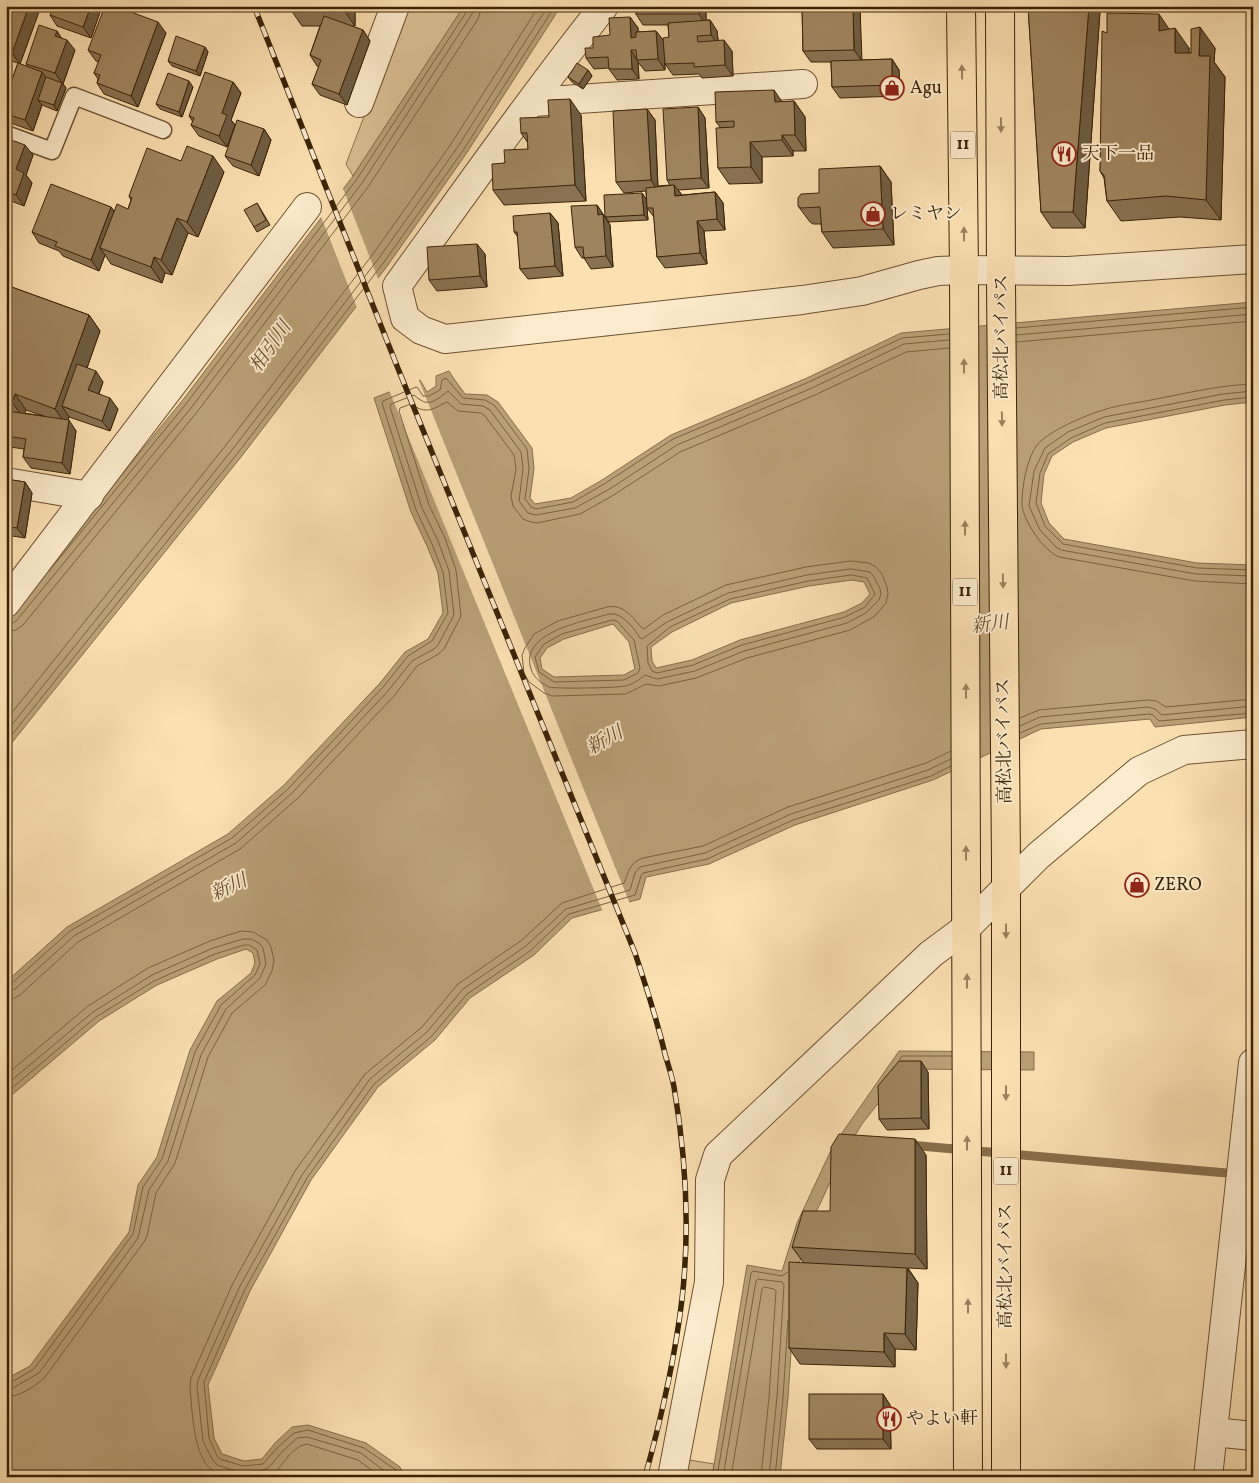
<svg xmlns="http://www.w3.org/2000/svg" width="1259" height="1483" viewBox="0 0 1259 1483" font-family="Vollkorn,'Noto Serif JP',serif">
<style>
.green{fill:#dac094;stroke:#8a724e}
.water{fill:#baa077;stroke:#876e4a;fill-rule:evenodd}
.pier{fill:#fbe0b1}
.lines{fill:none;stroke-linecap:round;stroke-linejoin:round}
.shore{stroke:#7a623f;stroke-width:1}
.stream{stroke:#876e4a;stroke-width:9}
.service-casing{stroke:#6b5232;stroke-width:19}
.minor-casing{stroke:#6b5232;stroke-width:30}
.trunk-casing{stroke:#3b2307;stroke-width:30}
.service{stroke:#fcebcc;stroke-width:16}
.minor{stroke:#fcebcc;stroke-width:28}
.trunk{stroke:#fbe0b1;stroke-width:28}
.rail-casing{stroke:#3b2307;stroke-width:5.5}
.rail{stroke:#fcebcc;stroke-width:4;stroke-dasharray:11;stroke-linecap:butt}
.wall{fill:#897252;stroke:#3b2307;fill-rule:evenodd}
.shaded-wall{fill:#6f5d42;stroke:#3b2307}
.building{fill:#9f855f;stroke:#3b2307}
.oneway{fill:#9b825c}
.labels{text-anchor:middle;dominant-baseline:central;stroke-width:4;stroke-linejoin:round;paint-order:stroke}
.shield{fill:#fcebcc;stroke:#755f42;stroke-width:1}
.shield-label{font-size:16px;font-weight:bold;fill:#3b2307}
.poi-label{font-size:18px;fill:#3b2307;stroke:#fcebcc;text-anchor:start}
.street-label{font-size:18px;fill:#3b2307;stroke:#fcebcc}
.water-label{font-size:19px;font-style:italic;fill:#674f2e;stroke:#fcebcc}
</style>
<rect width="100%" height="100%" fill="#fbe0b1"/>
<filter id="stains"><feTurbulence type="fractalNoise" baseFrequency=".004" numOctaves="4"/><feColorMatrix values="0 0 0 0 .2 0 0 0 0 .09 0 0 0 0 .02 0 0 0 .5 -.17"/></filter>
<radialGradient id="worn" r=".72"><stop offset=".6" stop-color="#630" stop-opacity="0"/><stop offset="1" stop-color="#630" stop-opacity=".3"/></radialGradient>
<g class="green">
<polygon points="406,6 464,6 353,176 346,164"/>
<polygon points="689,1460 714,1464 712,1477 684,1477"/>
</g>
<g class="water">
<polygon points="464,6 561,6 466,154 388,265 241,457 6,750 6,616 182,401 353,176"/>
<path d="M1253,302V402L1225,405L1106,428L1073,442L1052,456L1044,474L1041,503L1049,523L1064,539L1197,563L1253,565V717L1155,727L1150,719L1041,729L933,780L795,825L709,864L646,877L640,899L572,918L534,955L470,998L435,1040L378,1087L311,1180L250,1291L208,1385L214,1438L222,1454L244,1461L262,1459L275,1443L292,1427L308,1425L366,1443L400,1467L404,1477H6V1379L30,1366L129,1232L138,1185L157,1157L190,1050L217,1001L251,973L255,963L253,953L246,949L217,959L157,985L99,1021L6,1100V982L67,927L228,834L284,785L380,683L405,652L428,639L443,613L438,573L427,546L411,512L374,398L420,380L427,392L436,386V376L449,371L454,379L465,394L487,395L498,402L532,448L534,469L530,498L535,504L571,498L602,480L671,435L807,378L901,333ZM852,580L864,582L870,594L862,603L844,612L740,640L692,660L656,668L652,661L651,647L672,632L731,603L809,586ZM613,624L629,642L635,669L624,675L554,677L542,669L540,658L547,648L564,639Z"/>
<polygon points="899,1051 1034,1052 1034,1070 905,1069 862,1124 844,1153 809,1227 796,1276 788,1398 780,1477 712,1477 747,1265 782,1271 797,1223 833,1146"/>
</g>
<g class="pier">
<polygon points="342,186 379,281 357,308 320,214"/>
<polygon points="418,378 630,904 603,912 389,390"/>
</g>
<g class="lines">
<g class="shore">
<polyline points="1016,328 1253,307"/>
<polyline points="1016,335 1253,314"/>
<polyline points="1017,342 1253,321"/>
<path d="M1253,384C1220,385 1188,393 1156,399C1137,403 1117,405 1100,411C1084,416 1047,432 1037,445C1027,458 1022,486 1022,503C1022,520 1044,551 1059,557L1195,581L1253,584"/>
<polyline points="1253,391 1223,394 1104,417 1068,432 1045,448 1034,471 1029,506 1040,530 1056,547 1061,550 1196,574 1253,576"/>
<polyline points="1253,397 1224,400 1105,423 1071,438 1048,454 1040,473 1036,503 1045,526 1063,544 1197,568 1253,570"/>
<path d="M851,561L869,563L876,567L882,574L887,587L888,594L886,603L875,616L850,630L747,658L696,678L659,686L646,684L626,694L552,696L544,693L529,682L524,673L522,655L525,648L534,634L558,621L607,607C624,604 632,617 642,628L644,629L663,615L726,585L806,567Z"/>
<path d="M851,569L870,572L874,577L880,589L881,594L879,600L866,613L847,623L744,651L695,671L657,679L645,675C640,679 632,685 625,686C618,688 554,689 549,687C539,682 532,676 530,665C524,631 586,621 609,614C622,612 634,628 640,638L642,639L667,622L728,593L807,575Z"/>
<polyline points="49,571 186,404 357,179 467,11 468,6"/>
<polygon points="852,575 867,578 875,594 865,607 845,617 742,645 693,665 657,673 652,671 648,663 647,646 670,627 730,599 808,581"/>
<polygon points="613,620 617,621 634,640 640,668 638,673 624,680 554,682 539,672 535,657 544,644 562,634"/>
<polyline points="6,625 12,624 17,620 191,408 362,183 472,14 474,6"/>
<polyline points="6,632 16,630 23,625 197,412 368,187 478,19 482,6"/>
<polyline points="1020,718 1039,710 1148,700 1156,701 1166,707 1253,699"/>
<polyline points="6,720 226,445 373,254 451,144 539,6"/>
<polyline points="1020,726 1040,717 1148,707 1155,709 1162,715 1253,706"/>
<polyline points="6,732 232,450 379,258 457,148 548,6"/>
<polyline points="1020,733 1041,724 1149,714 1153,715 1159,721 1253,713"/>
<polyline points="6,742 237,454 384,262 462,152 555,6"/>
<polyline points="6,985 11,984 70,931 232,838 288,789 384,686 408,656 432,641 448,613 443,572 432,544 416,510 382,403 383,401 416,387 418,388 423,396 429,396 440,390 442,380 446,378 463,398 485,400 495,406 527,449 529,469 525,499 531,507 536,509 573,502 604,484 673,439 809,382 902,338 949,334"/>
<path d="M6,992L15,989L74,936L236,843L292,793L388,691L412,661L434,649L438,645L454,615L449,571L438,541L422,508L390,407L391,404L414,395C428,408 434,402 448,391L461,404L483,406L490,410L521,452L523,469L519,501L528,513L536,515L575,508L608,490L677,445L812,388L904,344L949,340"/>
<path d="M6,999H13L20,995L78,942L240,849L298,798L394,696L417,666L437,655L444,649L461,616L456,570L445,538L429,505L399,411L400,408L411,404C427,415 432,409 447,402L458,411L481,413L485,416L514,455L516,469L511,496L513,506L523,519L531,522L537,523L580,514L612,496L680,452L815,395L906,352L949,348"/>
<polyline points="899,1060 902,1056 952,1056"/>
<path d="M6,1075L88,1006L148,968L210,941L241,931L253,932L267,940L271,947L274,960L272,971L265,985L232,1013L208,1057L175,1163L156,1193L147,1236L144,1242L45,1377C36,1386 19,1397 6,1397"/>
<polyline points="6,1085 93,1012 152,975 213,948 243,939 251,939 259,943 263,948 266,964 260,978 226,1009 201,1055 168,1161 149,1190 138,1238 39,1373 13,1388 6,1390"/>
<polyline points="6,1093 96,1017 154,981 215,954 244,945 249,945 257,950 260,964 255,975 221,1005 195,1052 162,1159 143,1187 133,1234 34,1369 10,1383 6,1383"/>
<path d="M230,1477C224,1475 217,1474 212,1470C193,1457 192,1408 190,1387L191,1378L233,1283L295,1171L365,1074L422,1027L458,984L522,940L562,903L624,883C629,872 629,863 643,858L703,846L788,807L926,763L951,751"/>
<path d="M269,1477C283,1469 289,1447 307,1444L358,1460L381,1477"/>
<polyline points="392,1477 361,1453 307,1437 297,1438 283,1451 269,1467 264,1470 242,1473 217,1465 212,1459 203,1441 197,1386 198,1380 240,1286 302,1175 370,1079 427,1032 463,989 526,946 566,909 630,890 635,873 640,867 705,853 791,814 928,770 951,759"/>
<polyline points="399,1477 396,1470 364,1448 308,1430 294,1433 278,1447 263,1464 243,1466 220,1459 217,1456 209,1438 204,1382 245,1289 307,1178 374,1084 431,1037 467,994 530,951 569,914 635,895 641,876 643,873 707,859 793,820 931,776 951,766"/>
<polyline points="717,1477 751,1273 753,1271 782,1276 788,1272"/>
<polyline points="723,1477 756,1281 758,1279 782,1282 784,1285 777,1397 769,1477"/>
<polyline points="731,1477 762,1289 764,1287 774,1289 776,1291 769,1397 761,1477"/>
<polyline points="775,1477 783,1398 788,1320"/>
</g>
<polyline class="stream" points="909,1145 1238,1174"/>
<g class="service-casing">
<polyline id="service" points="6,134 52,151 74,96 163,130"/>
</g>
<g class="minor-casing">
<g id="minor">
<path d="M604,6C532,97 465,192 397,286L405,318L421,330L445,339L802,300L862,291L919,275L938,271L964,270L1068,271L1253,259"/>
<polyline points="533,102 803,84"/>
<polyline points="359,103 395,6"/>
<polyline points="6,482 89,496"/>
<polyline points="6,603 307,207"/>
<polyline points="1213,1432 1253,1436"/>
<polyline points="672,1477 709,1282 710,1180 718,1155 931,954 966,928 1038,856 1139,771 1184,750 1253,744"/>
<polyline points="1208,1477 1253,1063"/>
</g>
</g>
<g class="trunk-casing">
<g id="trunk">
<polyline points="961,6 964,270 968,1477"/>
<polyline points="1000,6 1001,282 1006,864 1006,1477"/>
</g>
</g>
<use href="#service" class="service"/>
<use href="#minor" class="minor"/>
<use href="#trunk" class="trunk"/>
<g class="rail-casing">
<path id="rail" d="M254,6L397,366L635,953C646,986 657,1020 665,1054C668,1065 672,1076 674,1087C686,1157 690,1229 682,1299C675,1359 661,1419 645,1477"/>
</g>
<use href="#rail" class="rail"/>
</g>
<g class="wall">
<polygon points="6,6 41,6 20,64 28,67 26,64 57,31 61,38 75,50 63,84 66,88 57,111 42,105 33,131 8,122 6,119 6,96 18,63 11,61 10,63 6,62"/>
<polygon points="355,6 355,26 351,26 363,30 370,41 347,105 320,95 312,84 319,67 317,66 310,55 320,26 302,26 291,10"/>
<polygon points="636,6 706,6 706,20 710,20 717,31 718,41 732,51 733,76 702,78 699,74 673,75 665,64 664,53 665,70 645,71 638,62 639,79 617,80 609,69 609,68 594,69 586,58 593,48 610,35 630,17 638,28 638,32 656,31 663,41 669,37 668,25 643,25 636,14"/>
<polygon points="802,6 860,6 861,60 892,59 899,70 900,96 840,98 832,87 831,62 811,62 803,51"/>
<polygon points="1028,6 1097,6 1100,11 1085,228 1052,228 1041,212"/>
<polygon points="101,9 91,38 57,26 50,15"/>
<polygon points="1169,29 1189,48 1189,53 1215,48 1214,62 1225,77 1221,220 1180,217 1121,221 1107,201 1104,178 1100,171 1107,33"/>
<polygon points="166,33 138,107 104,94 97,83 98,79 94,73 99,62 96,61 88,50"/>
<polygon points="205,47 208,52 200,76 172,66 168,61"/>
<polygon points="588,70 592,76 583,89 572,82 568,77"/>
<polygon points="233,82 241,93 231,120 235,125 227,147 199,136 191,125 193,122 189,116"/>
<polygon points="193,87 182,117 160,109 156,104"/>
<polygon points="794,101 805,117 806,151 793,151 793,156 762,157 762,183 729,184 718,168 720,127 716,122 782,102"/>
<polygon points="698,107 705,118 709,188 678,190 682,195 715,192 723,203 725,230 704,231 707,264 665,268 657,257 654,217 647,208 646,191 624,193 616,182 647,109 655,120 658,186 670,185 667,180"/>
<polygon points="581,115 586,201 504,205 493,190 505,163 528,149 528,143 521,133"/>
<polygon points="264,129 271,140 259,176 233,166 225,156"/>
<polygon points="6,138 33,155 26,175 32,183 24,206 6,199"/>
<polygon points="181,161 224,172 198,237 188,233 172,275 165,273 162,283 111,264 105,255 99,271 63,256 59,251 39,243 32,232 111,207 114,212 128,209 131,200 129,196"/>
<polygon points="880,166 891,182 894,245 833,248 822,232 821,224 813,224 810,222 798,206 819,193"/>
<polygon points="642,193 646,199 648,220 609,222 605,217"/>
<polygon points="257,203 270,225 257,232 254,227"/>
<polygon points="597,205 610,225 613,267 591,269 584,258 582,258 575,247"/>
<polygon points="550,213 558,223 563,276 528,279 520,269 518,237 514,232"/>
<polygon points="485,254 487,287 437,291 429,280"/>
<path d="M6,285L89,315L100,331L87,368L103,382L99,394L118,409L110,431L69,417L68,420L76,431L70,474L31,468L23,457L24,449L10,447L6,441ZM26,410L44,416L24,413Z"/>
<polygon points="6,479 25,482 32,493 25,538 6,535"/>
<polygon points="928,1072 929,1129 887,1130 879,1119"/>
<polygon points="926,1155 927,1269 908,1268 918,1283 916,1350 895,1349 895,1367 800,1364 789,1348 803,1262 792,1247 830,1211"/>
<polygon points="883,1394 890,1405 891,1449 817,1449 809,1439"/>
</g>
<g class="shaded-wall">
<polygon points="29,6 41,6 20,64 12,53"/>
<polygon points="91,6 99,6 101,9 91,38 83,27"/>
<polygon points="344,6 355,6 355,26 344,10"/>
<polygon points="699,6 706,6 706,25 699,14"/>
<polygon points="853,6 860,6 862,61 854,50"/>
<polygon points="1089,6 1097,6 1100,11 1085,228 1073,212"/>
<polygon points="1159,14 1173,35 1159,31"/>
<polygon points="630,17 638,28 639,48 631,38"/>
<polygon points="710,20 717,31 719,46 711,35"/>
<polygon points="158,22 166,33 138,107 131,96"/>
<polygon points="1200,27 1215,48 1214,62 1225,77 1221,220 1206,200 1199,56"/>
<polygon points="1175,28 1189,48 1189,73 1175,53"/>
<polygon points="363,30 370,41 347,105 339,94"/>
<polygon points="57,31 64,42 55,36"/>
<polygon points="656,31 664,41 665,70 658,59"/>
<polygon points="67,40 75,50 63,84 66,88 57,111 54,105 62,83 55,73"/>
<polygon points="724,40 732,51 733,76 725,65"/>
<polygon points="205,47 208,52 200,76 196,71"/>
<polygon points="631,50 638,62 639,79 632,69"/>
<polygon points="6,54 11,61 10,63 6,58"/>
<polygon points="892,59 899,70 900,96 892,85"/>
<polygon points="588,70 592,76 583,89 579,84"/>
<polygon points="42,72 50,83 38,100 42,105 33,131 25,120"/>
<polygon points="189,81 193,87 182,117 179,112"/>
<polygon points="233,82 241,93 231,120 235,125 227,147 219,136 222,113"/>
<polygon points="774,90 785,106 775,102"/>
<polygon points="570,99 581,115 586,201 575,185"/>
<polygon points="794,101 805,117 806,151 795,135"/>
<polygon points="698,107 705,118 709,188 701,178"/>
<polygon points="647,109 655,120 658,191 651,180"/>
<polygon points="264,129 271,140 259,176 251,165"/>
<polygon points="782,135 793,151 793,156 782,140"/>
<polygon points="750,142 762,157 762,183 751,167"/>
<polygon points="25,145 33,155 26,175 32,183 24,206 16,195 16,169"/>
<polygon points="213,156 224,172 198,237 187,222"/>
<polygon points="880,166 891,182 894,245 883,229"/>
<polygon points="674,185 682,195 675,196"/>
<polygon points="715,192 723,203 725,230 717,219"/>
<polygon points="642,193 646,199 648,220 644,215"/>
<polygon points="597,205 610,225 613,267 606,256 598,215"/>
<polygon points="111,207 119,218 100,248 105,255 99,271 91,260"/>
<polygon points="550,213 558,223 563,276 555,266"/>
<polygon points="177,218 188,233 172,275 161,260"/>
<polygon points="697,221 704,231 707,264 700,253"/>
<polygon points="477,244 485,254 487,287 480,276"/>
<polygon points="154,257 165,273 162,283 151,267"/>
<polygon points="89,315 100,331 72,410 62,406 69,417 66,425 55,409"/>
<polygon points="96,371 103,382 96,401 88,390"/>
<polygon points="15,394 26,410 23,418 12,402"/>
<polygon points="110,398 118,409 110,431 102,421"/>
<polygon points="69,420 76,431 70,474 62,463"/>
<polygon points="25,482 32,493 25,538 17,528"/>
<polygon points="6,535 11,542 7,567 6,566"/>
<polygon points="921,1061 928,1072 929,1129 921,1118"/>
<polygon points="915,1139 926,1155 927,1269 915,1254"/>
<polygon points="907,1268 918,1283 916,1350 905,1334"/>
<polygon points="884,1333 895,1349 895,1367 884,1352"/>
<polygon points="883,1394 890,1405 891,1449 883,1439"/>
</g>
<g class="building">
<polygon points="6,6 29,6 12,53 6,51"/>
<polygon points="53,6 91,6 83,27 50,15"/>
<polygon points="105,6 115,6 158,22 131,96 97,83 100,75 94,73 101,55 88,50"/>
<rect x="291" y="6" width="53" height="4"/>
<rect x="636" y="6" width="63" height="8"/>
<polygon points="802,6 853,6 854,50 803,51"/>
<polygon points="1028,6 1089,6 1073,212 1041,212"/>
<polygon points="1107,13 1159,14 1159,31 1175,28 1175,53 1191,53 1191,29 1200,27 1199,56 1210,56 1206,200 1166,196 1107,201 1104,175 1100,171 1102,31 1107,33"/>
<polygon points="324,16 363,30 339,94 312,84 321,60 310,55"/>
<polygon points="630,17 631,38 636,37 636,32 656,31 658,59 637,60 636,50 631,50 632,69 609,69 608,57 586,58 585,48 593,48 593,37 610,35 609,18"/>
<polygon points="710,20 711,35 697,36 698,42 724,40 725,65 694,67 694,63 665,64 663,38 669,37 668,23"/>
<polygon points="39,25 57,31 55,36 67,40 55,73 26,64"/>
<polygon points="176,36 205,47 196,71 168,61"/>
<polygon points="892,59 892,85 832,87 831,61"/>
<polygon points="18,63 42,72 25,120 6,114 6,96"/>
<polygon points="577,63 588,70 579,84 568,77"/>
<polygon points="205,72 233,82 222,113 227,115 219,136 191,125 194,118 189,116"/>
<polygon points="168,73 189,81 179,112 156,104"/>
<polygon points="46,77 62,83 54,105 38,100"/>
<polygon points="774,90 775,102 794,101 795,135 782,135 782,140 750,142 751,167 718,168 716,128 734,127 734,121 716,122 715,92"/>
<polygon points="570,99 575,185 493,190 492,164 505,163 504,150 528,149 527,133 521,133 520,118 549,117 548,100"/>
<polygon points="698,107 701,178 667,180 663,109"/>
<polygon points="647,109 651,180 616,182 613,111"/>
<polygon points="237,120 264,129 251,165 225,156"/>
<polygon points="6,138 25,145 16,169 24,173 16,195 6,191"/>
<polygon points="187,146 213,156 187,222 177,218 161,260 154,257 151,267 100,248 117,204 128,209 132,198 129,196 147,148 181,161"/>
<polygon points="880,166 883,229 822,232 820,207 801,208 798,206 798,198 801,194 819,193 819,169"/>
<polygon points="51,184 111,207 91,260 55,246 57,242 32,232"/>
<polygon points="674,185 675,196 715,192 717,219 697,221 700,253 657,257 653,208 647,208 646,188"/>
<polygon points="642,193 644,215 605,217 604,195"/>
<polygon points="257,203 266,220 254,227 244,210"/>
<polygon points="597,205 598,215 603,214 606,256 584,258 583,247 575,247 571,206"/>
<polygon points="550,213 555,266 520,269 517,232 514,232 513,216"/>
<polygon points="477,244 480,276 429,280 427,247"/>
<polygon points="6,285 89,315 55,409 15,394 12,402 6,400"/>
<polygon points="77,364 96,371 88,390 110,398 102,421 62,406"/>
<polygon points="7,411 69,420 62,463 23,457 26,439 6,436"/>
<polygon points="6,479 25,482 17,528 6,526"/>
<polygon points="899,1061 921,1061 921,1118 879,1119 878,1086"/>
<polygon points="839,1134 915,1139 915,1254 792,1247 803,1211 830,1211 831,1147"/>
<polygon points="789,1262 907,1268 905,1334 884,1333 884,1352 789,1348"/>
<rect x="809" y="1394" width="74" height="45"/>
</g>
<defs><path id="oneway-solid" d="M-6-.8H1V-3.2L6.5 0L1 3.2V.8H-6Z" transform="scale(1.25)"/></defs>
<g class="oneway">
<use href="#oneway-solid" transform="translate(962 72) rotate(-91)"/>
<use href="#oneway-solid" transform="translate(1001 125) rotate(90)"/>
<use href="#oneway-solid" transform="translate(964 234) rotate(-91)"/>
<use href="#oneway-solid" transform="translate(964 366) rotate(-90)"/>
<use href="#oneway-solid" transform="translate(1002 419) rotate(89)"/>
<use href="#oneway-solid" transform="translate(965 528) rotate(-90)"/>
<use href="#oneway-solid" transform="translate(1003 581) rotate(89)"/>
<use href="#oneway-solid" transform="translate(966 691) rotate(-90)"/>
<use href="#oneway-solid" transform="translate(966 853) rotate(-90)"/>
<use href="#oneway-solid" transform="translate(1006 931) rotate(90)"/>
<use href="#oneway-solid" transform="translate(967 981) rotate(-90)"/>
<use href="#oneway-solid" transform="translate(1006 1093) rotate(90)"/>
<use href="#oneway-solid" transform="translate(967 1143) rotate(-90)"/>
<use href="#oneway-solid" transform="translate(968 1306) rotate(-90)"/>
<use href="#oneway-solid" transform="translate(1006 1361) rotate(90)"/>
</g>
<defs>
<g id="shop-ring" transform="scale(1.25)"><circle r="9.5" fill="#fcebcc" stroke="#8f2418" stroke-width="1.5"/><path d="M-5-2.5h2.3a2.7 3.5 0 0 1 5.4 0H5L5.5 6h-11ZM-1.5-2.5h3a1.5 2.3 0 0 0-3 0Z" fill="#8f2418"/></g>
<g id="restaurant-ring" transform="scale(1.25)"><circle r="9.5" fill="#fcebcc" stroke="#8f2418" stroke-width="1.5"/><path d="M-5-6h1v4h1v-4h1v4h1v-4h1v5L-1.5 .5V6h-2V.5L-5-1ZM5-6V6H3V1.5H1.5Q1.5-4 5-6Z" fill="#8f2418"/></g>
</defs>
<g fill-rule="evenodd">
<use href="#shop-ring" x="892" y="88"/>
<use href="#restaurant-ring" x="1064" y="154"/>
<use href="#shop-ring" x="873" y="214"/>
<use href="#shop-ring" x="1137" y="885"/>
<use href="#restaurant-ring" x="889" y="1419"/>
</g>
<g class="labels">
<g class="shield">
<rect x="950.5" y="131.5" width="25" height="27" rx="4"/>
<rect x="952.5" y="578.5" width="25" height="27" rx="4"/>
<rect x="993.5" y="1157.5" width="25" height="27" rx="4"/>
</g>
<g class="shield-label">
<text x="963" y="145">11</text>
<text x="965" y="592">11</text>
<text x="1006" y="1171">11</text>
</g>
<g class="poi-label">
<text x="910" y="88">Agu</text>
<text x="1082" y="154">天下一品</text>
<text x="890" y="214">レミヤン</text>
<text x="1154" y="885">ZERO</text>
<text x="906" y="1419">やよい軒</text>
</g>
<g class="street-label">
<text transform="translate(1002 337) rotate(-90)">高松北バイパス</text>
<text transform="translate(1005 741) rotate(-91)">高松北バイパス</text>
<text transform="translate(1006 1266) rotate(-90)">高松北バイパス</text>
</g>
<g class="water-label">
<text transform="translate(271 347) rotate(-55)">相引川</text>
<text transform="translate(990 625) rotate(-7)">新川</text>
<text transform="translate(605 741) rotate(-29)">新川</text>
<text transform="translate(229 888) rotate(-25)">新川</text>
</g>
</g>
<rect width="1259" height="1483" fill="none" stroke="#fbe0b1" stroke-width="25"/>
<rect x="8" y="8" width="1244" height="1468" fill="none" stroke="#3b2307" stroke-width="2.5"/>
<rect x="12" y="12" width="1234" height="1458" fill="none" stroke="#3b2307"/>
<rect width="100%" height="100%" filter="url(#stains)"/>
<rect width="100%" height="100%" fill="url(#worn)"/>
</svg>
